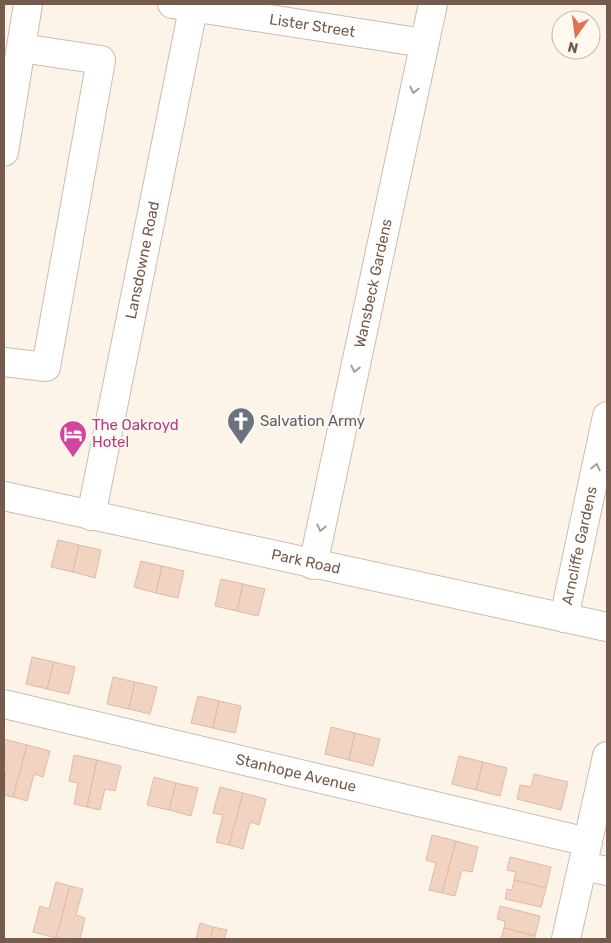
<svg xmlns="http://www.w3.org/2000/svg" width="611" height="943" viewBox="0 0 611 943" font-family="Rubik,sans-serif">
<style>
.building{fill:#f0d3c1;stroke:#e2baa2}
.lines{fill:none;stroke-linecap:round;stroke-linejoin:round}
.minor-casing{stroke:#cdbcaf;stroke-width:30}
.minor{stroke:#fff;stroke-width:28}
.oneway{stroke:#ac9d94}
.labels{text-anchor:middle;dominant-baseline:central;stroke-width:4;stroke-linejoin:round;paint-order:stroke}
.street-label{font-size:15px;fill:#755b4d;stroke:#fef8ef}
.worship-label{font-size:15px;fill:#5b616d;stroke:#fef8ef;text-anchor:start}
.hotel-label{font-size:15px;fill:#b23c85;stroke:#fef8ef;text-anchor:start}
</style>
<rect width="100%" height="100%" fill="#fcf4e8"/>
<g class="building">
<polygon points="58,540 79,545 73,572 51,567"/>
<polygon points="79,545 101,550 95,578 73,572"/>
<polygon points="141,561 162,566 156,593 134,587"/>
<polygon points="162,566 184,571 178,598 156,593"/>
<polygon points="221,579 243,584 237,611 215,606"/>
<polygon points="243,584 265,589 258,616 237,611"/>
<polygon points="32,657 54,662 47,689 26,684"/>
<polygon points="54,662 75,667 69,694 47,689"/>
<polygon points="113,677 135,682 129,709 107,704"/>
<polygon points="135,682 157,687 150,714 129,709"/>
<polygon points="198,696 219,701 213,728 191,723"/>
<polygon points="219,701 241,706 235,733 213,728"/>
<polygon points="331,727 355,733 349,760 325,754"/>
<polygon points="355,733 380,739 373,766 349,760"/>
<polygon points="4,739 27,745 13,797 4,795 4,780 7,767 4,766"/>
<polygon points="27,745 50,751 43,777 34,774 27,801 13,797"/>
<polygon points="74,755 97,760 87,807 74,804 78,783 69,781"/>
<polygon points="459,756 483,762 476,790 452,784"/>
<polygon points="97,760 121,766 115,791 105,789 100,810 87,807"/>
<polygon points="483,762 507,768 500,796 476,790"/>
<polygon points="534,774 568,782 561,810 517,799 520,785 531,787"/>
<polygon points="154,777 176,783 169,810 147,805"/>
<polygon points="176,783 198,788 191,816 169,810"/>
<polygon points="220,787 243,793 229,845 216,842 223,815 213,813"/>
<polygon points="243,793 266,799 259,825 250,822 243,849 229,845"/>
<polygon points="432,835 456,841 442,893 429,890 436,863 426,860"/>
<polygon points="456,841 478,847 472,872 462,870 455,896 442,893"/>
<polygon points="510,857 551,867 546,888 514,880 516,872 507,870"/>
<polygon points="514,880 546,888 541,907 505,899 507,889 512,890"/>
<polygon points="56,882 70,886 56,938 33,932 40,906 49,909"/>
<polygon points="70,886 83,889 76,915 85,918 80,939 56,938"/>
<polygon points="500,906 540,916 535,936 504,928 505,921 497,919"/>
<polygon points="200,923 213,927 210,939 196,939"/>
<polygon points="213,927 227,930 224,939 210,939"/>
<polygon points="504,928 535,936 535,939 501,939"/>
</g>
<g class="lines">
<g class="minor-casing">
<g id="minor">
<path id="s1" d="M172,4L424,43"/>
<polyline points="4,152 28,4"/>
<polyline points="4,362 46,367 101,60 21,48"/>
<path id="s2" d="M4,496L607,627"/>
<path id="s3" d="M91,516L194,4"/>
<path id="s4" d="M313,565L433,4"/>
<path id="s5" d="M564,618L607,416"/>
<path id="s6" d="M4,704L588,842"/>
<polyline points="583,866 607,871"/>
<polyline points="566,939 607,756"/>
</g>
</g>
<use href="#minor" class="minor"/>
</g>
<defs><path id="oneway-chevron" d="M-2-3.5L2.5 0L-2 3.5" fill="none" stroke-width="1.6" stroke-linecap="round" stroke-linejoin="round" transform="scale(1.25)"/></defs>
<g class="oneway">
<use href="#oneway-chevron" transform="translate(414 90) rotate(102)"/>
<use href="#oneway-chevron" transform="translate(355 369) rotate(102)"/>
<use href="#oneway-chevron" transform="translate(596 467) rotate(-78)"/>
<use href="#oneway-chevron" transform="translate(321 528) rotate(102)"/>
</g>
<defs>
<g id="church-pin" transform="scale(1.4375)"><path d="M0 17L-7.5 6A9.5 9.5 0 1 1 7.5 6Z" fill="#6b7280" stroke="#fef8ef"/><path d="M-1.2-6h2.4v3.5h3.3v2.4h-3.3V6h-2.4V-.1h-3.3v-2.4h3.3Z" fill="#fff"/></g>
<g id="hotel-pin" transform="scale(1.4375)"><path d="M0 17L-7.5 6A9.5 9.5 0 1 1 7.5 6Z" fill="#d1479c" stroke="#fef8ef"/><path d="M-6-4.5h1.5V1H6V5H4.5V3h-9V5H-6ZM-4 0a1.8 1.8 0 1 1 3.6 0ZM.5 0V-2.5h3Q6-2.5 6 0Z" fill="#fff"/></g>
</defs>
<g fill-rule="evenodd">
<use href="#church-pin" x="241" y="421"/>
<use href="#hotel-pin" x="73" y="434"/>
</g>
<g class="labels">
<g class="street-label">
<text stroke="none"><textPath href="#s1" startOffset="142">Lister Street</textPath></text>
<text stroke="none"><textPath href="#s3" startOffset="261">Lansdowne Road</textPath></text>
<text stroke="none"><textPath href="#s4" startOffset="288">Wansbeck Gardens</textPath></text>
<text stroke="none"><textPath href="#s5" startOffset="74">Arncliffe Gardens</textPath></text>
<text stroke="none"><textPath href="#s2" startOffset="309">Park Road</textPath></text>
<text stroke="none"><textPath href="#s6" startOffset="300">Stanhope Avenue</textPath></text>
</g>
<g class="worship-label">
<text x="260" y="421">Salvation Army</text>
</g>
<g class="hotel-label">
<text x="92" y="425">The Oakroyd<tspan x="92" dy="17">Hotel</tspan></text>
</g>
</g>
<rect width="611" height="943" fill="none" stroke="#755b4d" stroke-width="10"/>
<g transform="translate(576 35) rotate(194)"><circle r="24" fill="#fef8ef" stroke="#c7b9ae"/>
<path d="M0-4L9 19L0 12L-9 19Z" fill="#e07153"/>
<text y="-8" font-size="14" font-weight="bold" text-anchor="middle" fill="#755b4d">N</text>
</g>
</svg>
